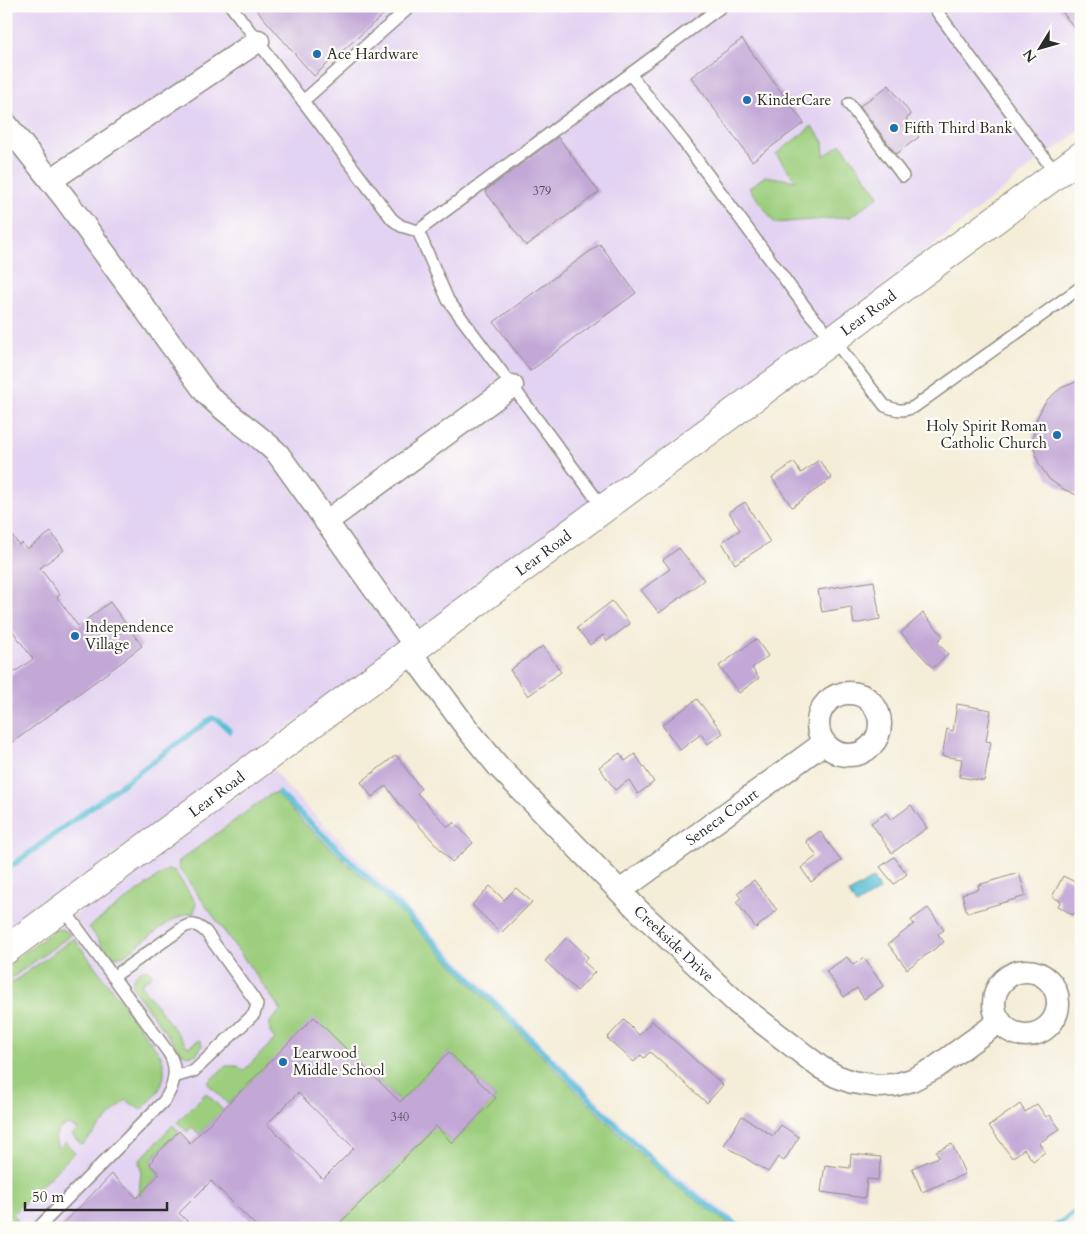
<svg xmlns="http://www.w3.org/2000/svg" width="1087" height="1234" viewBox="0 0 1087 1234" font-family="Cardo,serif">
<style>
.built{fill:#e3d3f2}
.green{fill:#9cce7d;stroke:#647c54}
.water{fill:#56bdd4;stroke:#407480}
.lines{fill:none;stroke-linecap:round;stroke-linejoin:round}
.stream{stroke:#56bdd4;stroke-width:5.5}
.building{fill:#c3a8d7;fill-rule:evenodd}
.lane-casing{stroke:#908c82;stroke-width:14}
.street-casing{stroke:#908c82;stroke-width:25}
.secondary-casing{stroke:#908c82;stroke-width:30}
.lane{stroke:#fff;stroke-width:11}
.street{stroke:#fff;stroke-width:22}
.secondary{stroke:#fff;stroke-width:28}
.poi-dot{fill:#1f6fb2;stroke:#fdfcf7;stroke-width:2}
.labels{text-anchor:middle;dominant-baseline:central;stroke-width:4.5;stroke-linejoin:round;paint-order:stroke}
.number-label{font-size:12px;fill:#514a56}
.poi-label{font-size:15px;fill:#2b2b2b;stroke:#fdfcf7;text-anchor:start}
.street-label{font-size:15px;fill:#2b2b2b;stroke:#fdfcf7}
</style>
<rect width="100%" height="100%" fill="#fdfcf7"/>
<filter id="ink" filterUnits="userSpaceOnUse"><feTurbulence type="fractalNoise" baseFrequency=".02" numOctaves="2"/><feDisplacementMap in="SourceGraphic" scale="10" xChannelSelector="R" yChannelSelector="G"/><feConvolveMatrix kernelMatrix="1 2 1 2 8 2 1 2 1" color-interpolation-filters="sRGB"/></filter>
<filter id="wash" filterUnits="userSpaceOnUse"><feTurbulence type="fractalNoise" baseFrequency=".0096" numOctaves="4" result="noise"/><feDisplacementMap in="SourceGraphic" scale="20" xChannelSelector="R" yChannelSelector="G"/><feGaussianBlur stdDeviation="1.12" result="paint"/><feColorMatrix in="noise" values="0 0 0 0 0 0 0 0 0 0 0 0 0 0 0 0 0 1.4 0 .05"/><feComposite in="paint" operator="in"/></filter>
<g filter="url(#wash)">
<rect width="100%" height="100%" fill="#f4edd8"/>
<g class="built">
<polygon points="6,6 1081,6 1081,130 1033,165 844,318 6,934"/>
<polygon points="273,769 285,785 655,1158 746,1228 6,1228 6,966"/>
</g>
<g class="green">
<polygon points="812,126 823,141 824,156 841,144 879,196 850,217 775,223 749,188 765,176 796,181 776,154"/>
<polygon points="276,793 305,824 404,916 624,1139 670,1181 734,1228 335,1228 429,1133 434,1124 452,1143 496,1098 449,1052 405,1097 402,1103 314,1018 228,1104 207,1083 226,1066 238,1066 243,1071 275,1039 270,1033 270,1022 281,1010 178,867 179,861 271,794"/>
<path d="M167,870H174L196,903L194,913C174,913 142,944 124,955L117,957L110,956L89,927Z"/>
<polygon points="59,929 66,931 71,935 6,982 6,966 55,930"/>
<path d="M74,938L161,1056C170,1082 158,1093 141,1110L126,1100L82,1145L72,1135L78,1129L68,1125C56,1128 52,1139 59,1148L65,1142L75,1152L13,1214L23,1228H6V987Z"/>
<path d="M146,969L150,970L152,976L140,984L188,1047L199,1040L201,1041L202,1046L197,1054L188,1056L180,1052L134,990C130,978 135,973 146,969Z"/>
<polygon points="206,1093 223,1110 199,1134 192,1127 187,1132 177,1122"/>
<polygon points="173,1125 179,1131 152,1158 153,1160 150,1164 159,1174 139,1196 141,1170 139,1161"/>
</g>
<polygon class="water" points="873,878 880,890 856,905 849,893"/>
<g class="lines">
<g class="stream">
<polyline points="279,793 406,914 627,1136 671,1178 721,1215 742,1228"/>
<polyline points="6,870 212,718 218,720 230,731"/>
<polyline points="1053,1228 1081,1208"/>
</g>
</g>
<g id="blocks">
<g class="building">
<polygon points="253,6 393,6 314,76"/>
<polygon points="1058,6 1081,6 1081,37"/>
<polygon points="742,39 804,123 752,161 691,77"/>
<polygon points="889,85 911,115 906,119 919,137 896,154 860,106"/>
<polygon points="558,137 599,192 526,246 485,191"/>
<polygon points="600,244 636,293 530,371 494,322"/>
<polygon points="1081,380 1081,497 1063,489 1049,479 1039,464 1034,448 1033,439 1035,422 1043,406 1048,399 1061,388"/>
<polygon points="819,460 832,478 792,507 772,478 794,462 801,473"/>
<polygon points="745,502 770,542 735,564 722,542 740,530 729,512"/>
<polygon points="6,527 19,545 22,543 27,549 51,532 64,550 40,568 60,595 57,597 78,626 110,602 142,646 126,658 126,659 6,747 6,678 33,659 6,622"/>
<polygon points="679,548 704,580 659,613 641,590 670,569 663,560"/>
<polygon points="874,581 880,619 854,624 851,607 822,612 818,590"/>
<polygon points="612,601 630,624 607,641 603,635 590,645 577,628"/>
<polygon points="923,613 943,636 937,642 948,654 933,668 901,633"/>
<polygon points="756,639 768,656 752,668 759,678 739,693 719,666"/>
<polygon points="543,646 561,672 528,696 510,670"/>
<polygon points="697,699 723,733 708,744 701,734 680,750 662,725"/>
<polygon points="957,704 991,710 986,741 991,742 984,781 959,777 962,759 942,756 947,729 953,731"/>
<polygon points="620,753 625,761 635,754 654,782 638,794 629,780 615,790 599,767"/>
<polygon points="396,755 421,789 417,793 448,827 454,822 473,843 452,862 400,805 386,786 372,797 361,782"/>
<polygon points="911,805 927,828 892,853 871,823 886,813 891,820"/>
<polygon points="820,831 841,861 811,882 801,868 817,856 806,841"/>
<polygon points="894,857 907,874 894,884 880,867"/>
<polygon points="1019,873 1026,896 967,913 962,894 979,889 978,885"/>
<polygon points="1063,876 1081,885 1081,913 1076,911 1073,915 1058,906 1061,901 1052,897"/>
<polygon points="754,880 777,910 756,928 736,902 741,898 737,893"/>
<polygon points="490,886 504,900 516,888 532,902 501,933 472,905"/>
<polygon points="928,908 944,930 938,934 944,942 907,969 888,944 914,924 911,920"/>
<polygon points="567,937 588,957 584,962 595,972 577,991 545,961"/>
<polygon points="847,957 853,965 864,958 883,986 864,999 857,988 844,997 826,971"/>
<path d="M314,1017L400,1102L449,1052L496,1098L452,1143L436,1126L335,1228H258L211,1181L179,1213L194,1228H59L112,1174L137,1198L159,1174L150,1164L153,1160L152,1159L179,1131L190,1143ZM298,1093L354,1148L323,1179L267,1124Z"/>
<polygon points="624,1020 639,1035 652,1021 723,1085 707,1103 650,1052 644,1058 641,1055 634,1062 607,1038"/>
<polygon points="1020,1104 1025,1112 1037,1104 1046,1117 1050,1115 1060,1129 1039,1143 1045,1152 1033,1161 1024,1149 1012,1158 989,1126"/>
<polygon points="742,1116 773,1136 781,1125 799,1137 784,1161 778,1157 768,1172 724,1145"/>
<polygon points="952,1144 965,1174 922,1192 912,1168 939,1157 936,1151"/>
<polygon points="851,1154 881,1157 878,1180 867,1179 865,1198 821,1192 825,1165 850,1168"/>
</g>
</g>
</g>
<g filter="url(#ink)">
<use href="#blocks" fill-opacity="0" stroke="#908c82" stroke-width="1"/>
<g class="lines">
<g class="lane-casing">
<g id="lane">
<polyline points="231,6 392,219 401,226 418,231 722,6"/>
<polyline points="933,6 1056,174"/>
<path d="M630,74L683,141L811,315L833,339L885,406C896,410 902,412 914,407L1081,287"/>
<polyline points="303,101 411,6"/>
<polyline points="849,104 903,176"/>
<polyline points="418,231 448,300 604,509"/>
<path d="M113,977L184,927C193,922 199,926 206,932L254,999L257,1005L254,1014L194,1071L174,1077"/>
<path d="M38,1228L164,1101C174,1087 179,1068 168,1052L63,908"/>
</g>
</g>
<g class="street-casing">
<g id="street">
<path d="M6,124L66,200L206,393C228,416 256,432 278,454L416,647"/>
<polyline points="51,180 258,41"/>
<polyline points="326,522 512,386"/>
<path id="s1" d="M410,652L469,731L498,766L637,909L737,1003L820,1067L836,1076L852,1082L878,1086L895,1085L912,1080L935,1068L1000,1021"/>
<circle cx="849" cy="724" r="31"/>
<path id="s2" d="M620,891L824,743"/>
<circle cx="1026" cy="1003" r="32"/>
</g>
</g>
<g class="secondary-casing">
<g id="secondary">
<path id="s3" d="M6,950L1081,156"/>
</g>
</g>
<use href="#lane" class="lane"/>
<use href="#street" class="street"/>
<use href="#secondary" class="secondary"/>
</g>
</g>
<g class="poi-dot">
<circle cx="317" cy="54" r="5"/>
<circle cx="747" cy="100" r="5"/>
<circle cx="894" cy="128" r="5"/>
<circle cx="1057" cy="435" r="5"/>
<circle cx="75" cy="636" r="5"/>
<circle cx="283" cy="1062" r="5"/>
</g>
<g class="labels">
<g class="number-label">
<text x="542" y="191">379</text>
<text x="400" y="1117">340</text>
</g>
<g class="poi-label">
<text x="327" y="54">Ace Hardware</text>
<text x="757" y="100">KinderCare</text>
<text x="904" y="128">Fifth Third Bank</text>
<text x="1047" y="426" text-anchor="end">Holy Spirit Roman<tspan x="1047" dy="17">Catholic Church</tspan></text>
<text x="85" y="627">Independence<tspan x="85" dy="17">Village</tspan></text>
<text x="293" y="1053">Learwood<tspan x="293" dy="17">Middle School</tspan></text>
</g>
<g class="street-label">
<text stroke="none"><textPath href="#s3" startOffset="1072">Lear Road</textPath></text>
<text stroke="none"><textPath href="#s3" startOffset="668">Lear Road</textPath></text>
<text stroke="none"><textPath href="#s3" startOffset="262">Lear Road</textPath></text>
<text stroke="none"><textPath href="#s2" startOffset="126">Seneca Court</textPath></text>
<text stroke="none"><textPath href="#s1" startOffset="394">Creekside Drive</textPath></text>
</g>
</g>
<rect width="1087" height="1234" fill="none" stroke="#fdfcf7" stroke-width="25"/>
<g transform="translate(1040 48) rotate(233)" stroke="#fdfcf7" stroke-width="4" paint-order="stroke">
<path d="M0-4L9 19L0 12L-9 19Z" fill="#2b2b2b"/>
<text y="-8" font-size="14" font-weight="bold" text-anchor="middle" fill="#2b2b2b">N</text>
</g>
<path d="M25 1202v8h142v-8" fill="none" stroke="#2b2b2b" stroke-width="2.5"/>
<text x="32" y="1202" font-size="15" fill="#2b2b2b" stroke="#fdfcf7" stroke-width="4" paint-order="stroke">50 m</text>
</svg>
